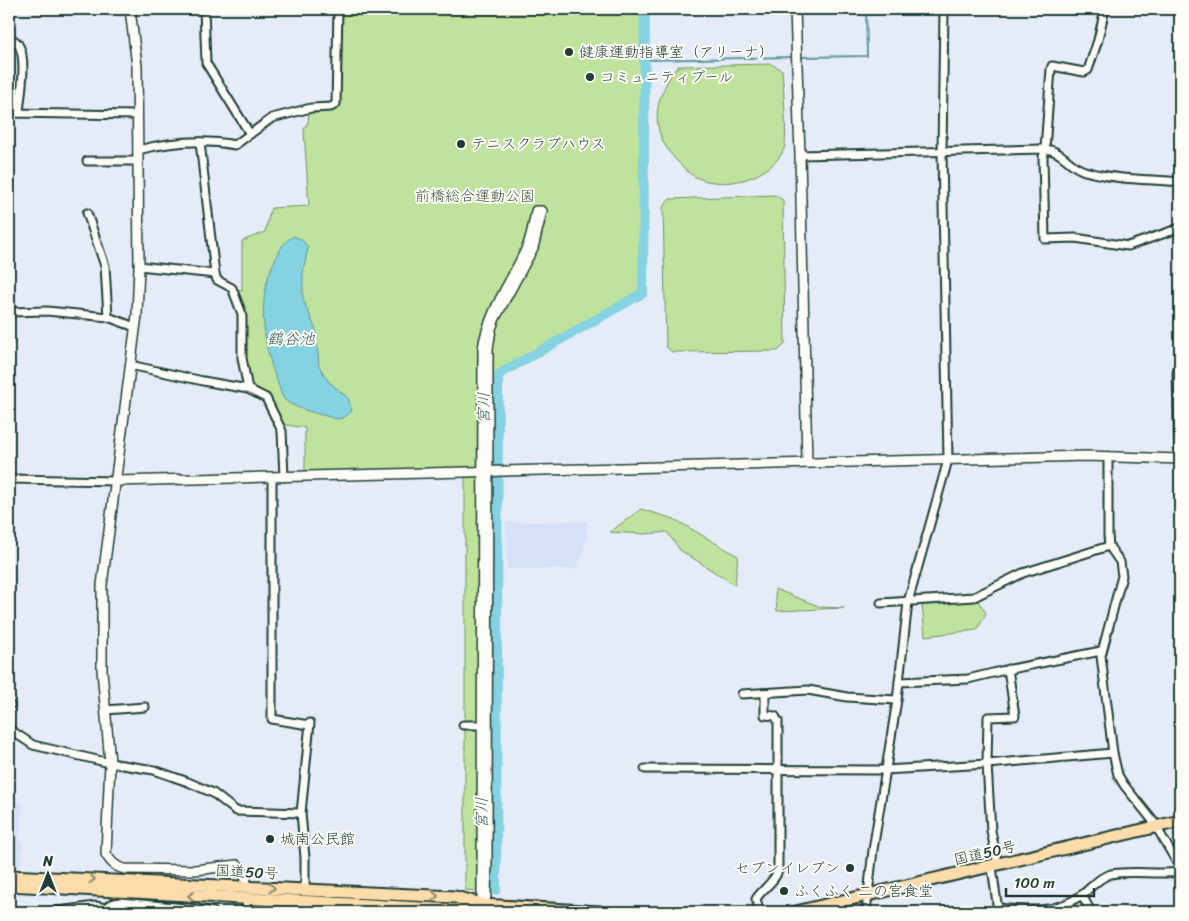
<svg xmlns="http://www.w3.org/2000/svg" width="1189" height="921" viewBox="0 0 1189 921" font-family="Sriracha,'Klee One',sans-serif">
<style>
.built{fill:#d6e1f7}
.green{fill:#bfe29c;stroke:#6f9068}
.water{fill:#84d2e2;stroke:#5c969c}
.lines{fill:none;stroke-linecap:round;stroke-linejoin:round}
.stream{stroke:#5c969c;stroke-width:2}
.river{stroke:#84d2e2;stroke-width:10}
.minor-casing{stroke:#1f3d34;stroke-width:11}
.tertiary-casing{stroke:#1f3d34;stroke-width:12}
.trunk-casing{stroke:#1f3d34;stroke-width:15}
.minor{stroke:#fdfcf7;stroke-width:7}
.tertiary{stroke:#fdfcf7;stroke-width:9}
.trunk{stroke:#fddcac;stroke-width:11}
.oneway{stroke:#8e8c70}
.poi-dot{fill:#1f3d34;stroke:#fdfcf7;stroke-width:2}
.labels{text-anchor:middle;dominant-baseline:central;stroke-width:4;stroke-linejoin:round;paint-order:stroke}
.poi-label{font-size:15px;fill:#1f3d34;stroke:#fdfcf7;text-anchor:start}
.park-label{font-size:15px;fill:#3f5e49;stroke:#fdfcf7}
.street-label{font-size:15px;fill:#1f3d34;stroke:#fdfcf7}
.water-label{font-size:16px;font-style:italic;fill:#386260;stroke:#fdfcf7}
</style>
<rect width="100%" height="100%" fill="#e6ecf7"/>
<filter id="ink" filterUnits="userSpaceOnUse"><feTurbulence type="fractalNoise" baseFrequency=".02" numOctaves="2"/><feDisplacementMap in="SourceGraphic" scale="10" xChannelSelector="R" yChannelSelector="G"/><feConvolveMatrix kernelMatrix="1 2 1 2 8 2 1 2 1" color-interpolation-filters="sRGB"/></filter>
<g filter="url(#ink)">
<g class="built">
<polygon points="587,521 587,535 585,547 577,569 507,569 506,522"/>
<polygon points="9,801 23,803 19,841 23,842 20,867 9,866"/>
</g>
<g class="green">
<polygon points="341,9 641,9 641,293 494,374 493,892 465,890 465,469 305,472 305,428 287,425 283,428 267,397 252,388 243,358 243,343 235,289 242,290 242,241 265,232 271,208 309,206 304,129 308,122 309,111 334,108"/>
<path d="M771,64L782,70C783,83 788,141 784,149C771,178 726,190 698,178C690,175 683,167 677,161C648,131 653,98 678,66Z"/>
<polygon points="775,195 783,200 785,344 778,351 672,352 666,347 663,207 670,199"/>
<polygon points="641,509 674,519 738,556 735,585 680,550 667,532 645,534 610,532"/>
<polygon points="775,589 821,607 844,608 777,611"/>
<polygon points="978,601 986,613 977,630 925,636 922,604"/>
</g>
<path class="water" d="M294,236L302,240L308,247L303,273V299L316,330L319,366L329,382L348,398L352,411L343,418L337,419C324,415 293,409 284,399C281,394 279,386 277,381C262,342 256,294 277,256C282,247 284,241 294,236Z"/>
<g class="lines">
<g class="stream">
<polyline points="799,57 867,56 866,9"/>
<polyline points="644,60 794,57"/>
</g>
<polyline class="river" points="496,890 498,377 501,373 643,293 645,9"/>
<g class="minor-casing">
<g id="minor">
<polyline points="204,9 206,63 250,134"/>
<polyline points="1105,9 1098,40 1088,70 1084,72 1052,66 1051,69 1045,149 1043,157 1045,239 1075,238 1128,246 1180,228"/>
<polyline points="1174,9 1180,10"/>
<path d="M9,36C12,39 16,41 18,44C28,59 20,96 19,113"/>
<polyline points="9,113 137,115"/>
<polyline points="200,142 215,274 217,280 232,288 242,314 242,358 248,389"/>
<path d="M138,150C170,142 203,139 235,145L272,118L311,108L331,107L336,104L338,9"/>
<path d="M800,155L1045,149C1064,151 1069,167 1085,171C1116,180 1148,179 1180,182"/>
<polyline points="87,161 138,161"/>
<polyline points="87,213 105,266 108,317 135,327"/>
<polyline points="139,266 215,274"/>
<polyline points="9,312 47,311 108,317"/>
<polyline points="130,365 203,381 248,389 266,398 282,431 284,477"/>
<polyline points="1108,456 1108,535 1109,546 1120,562 1122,576 1101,656 1113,753 1118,775 1124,785 1153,821 1180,868"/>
<polyline points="1179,459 1177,373 1178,369 1180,366"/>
<polyline points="272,477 272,719 309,725"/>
<polyline points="9,479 117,481"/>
<polyline points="881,603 974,597 1023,573 1109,546"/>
<polyline points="899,682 968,679 1001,671 1101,651"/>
<polyline points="742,694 808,690 847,697 897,700"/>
<polyline points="9,706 10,705"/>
<polyline points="105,710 145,707"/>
<polyline points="463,725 487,725"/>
<polyline points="9,729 33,745 110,763 154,770 188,782 213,793 236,811 301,813"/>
<polyline points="645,769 885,770 987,764 1113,753"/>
<polyline points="998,865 991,831 987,764 988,717 1015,716 1008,669"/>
<polyline points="992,867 998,911"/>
<polyline points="305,890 305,858 301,813 310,723"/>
<polyline points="1082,895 1091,912"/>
<path d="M998,908C1028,911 1057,914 1083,894C1092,887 1099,877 1111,874C1131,870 1158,875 1180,872"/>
<polyline points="52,912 95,906 106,908"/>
<path d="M105,912C107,905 112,903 120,902L197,909L213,912"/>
<polyline points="243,912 246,908 247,899"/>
<polyline points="331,912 331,911"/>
<path d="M760,912L756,899C762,889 776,881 778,870V721L775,716L765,715V693"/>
<polyline points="866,912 873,850 897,700 908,602 948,460 942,152 944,9"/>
</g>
</g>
<g class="tertiary-casing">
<g id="tertiary">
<path d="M130,9L137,66L139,266L137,315L102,585V670L110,763L106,854C111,862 114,866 124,869L195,870L237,865C246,870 246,878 246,887"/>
<polyline points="795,9 800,155 807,463"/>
<polyline points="117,481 1086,456 1180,459"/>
<path d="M482,912L486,896L487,860L488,349L491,329L495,318L533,248L542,211H536C534,222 532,234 528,245C513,280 489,310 483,348L482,896L483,905"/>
</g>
</g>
<g class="trunk-casing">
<g id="trunk">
<polyline points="9,876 455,897 482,904"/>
<polyline points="9,885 456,910 483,905 600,912"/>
<polyline points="796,912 1180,821"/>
</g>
</g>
<use href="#minor" class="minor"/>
<use href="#tertiary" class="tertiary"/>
<use href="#trunk" class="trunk"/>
</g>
<defs><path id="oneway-chevron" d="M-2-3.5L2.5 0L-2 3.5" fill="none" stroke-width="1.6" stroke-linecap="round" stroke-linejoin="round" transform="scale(1.25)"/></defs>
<g class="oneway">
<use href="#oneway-chevron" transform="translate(92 879) rotate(3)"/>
<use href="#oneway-chevron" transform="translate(272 888) rotate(3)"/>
<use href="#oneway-chevron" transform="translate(191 896) rotate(-177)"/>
<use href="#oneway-chevron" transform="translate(435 896) rotate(2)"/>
</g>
</g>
<g class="poi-dot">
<circle cx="569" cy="52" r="5"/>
<circle cx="590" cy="77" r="5"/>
<circle cx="461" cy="144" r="5"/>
<circle cx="270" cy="839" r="5"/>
<circle cx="850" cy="868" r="5"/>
<circle cx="784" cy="891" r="5"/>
</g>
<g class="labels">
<g class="poi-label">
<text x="579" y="52">健康運動指導室（アリーナ）</text>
<text x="600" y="77">コミュニティプール</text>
<text x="471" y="144">テニスクラブハウス</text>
<text x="280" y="839">城南公民館</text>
<text x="840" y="868" text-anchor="end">セブンイレブン</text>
<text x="794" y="891">ふくふく 二の宮食堂</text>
</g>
<g class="park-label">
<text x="475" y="196">前橋総合運動公園</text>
</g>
<g class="street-label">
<text transform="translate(985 853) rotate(-13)">国道50号</text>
<text transform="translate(247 872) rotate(3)">国道50号</text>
</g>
<g class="water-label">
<text x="291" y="338">鶴谷池</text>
<text transform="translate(483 408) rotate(-90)">宮川</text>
<text transform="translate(481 813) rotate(-90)">宮川</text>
</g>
</g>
<rect width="1189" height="921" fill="none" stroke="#fdfcf7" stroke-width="30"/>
<rect x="15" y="15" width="1159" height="891" fill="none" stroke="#1f3d34" stroke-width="2" filter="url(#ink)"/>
<g transform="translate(48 874)" stroke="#fdfcf7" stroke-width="4" paint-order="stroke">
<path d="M0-4L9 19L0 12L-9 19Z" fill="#1f3d34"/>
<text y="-8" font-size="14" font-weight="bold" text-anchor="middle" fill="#1f3d34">N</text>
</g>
<path d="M1006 888v8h88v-8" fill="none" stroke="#1f3d34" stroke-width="2.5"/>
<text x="1014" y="888" font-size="15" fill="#1f3d34" stroke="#fdfcf7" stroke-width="4" paint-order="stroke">100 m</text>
</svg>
